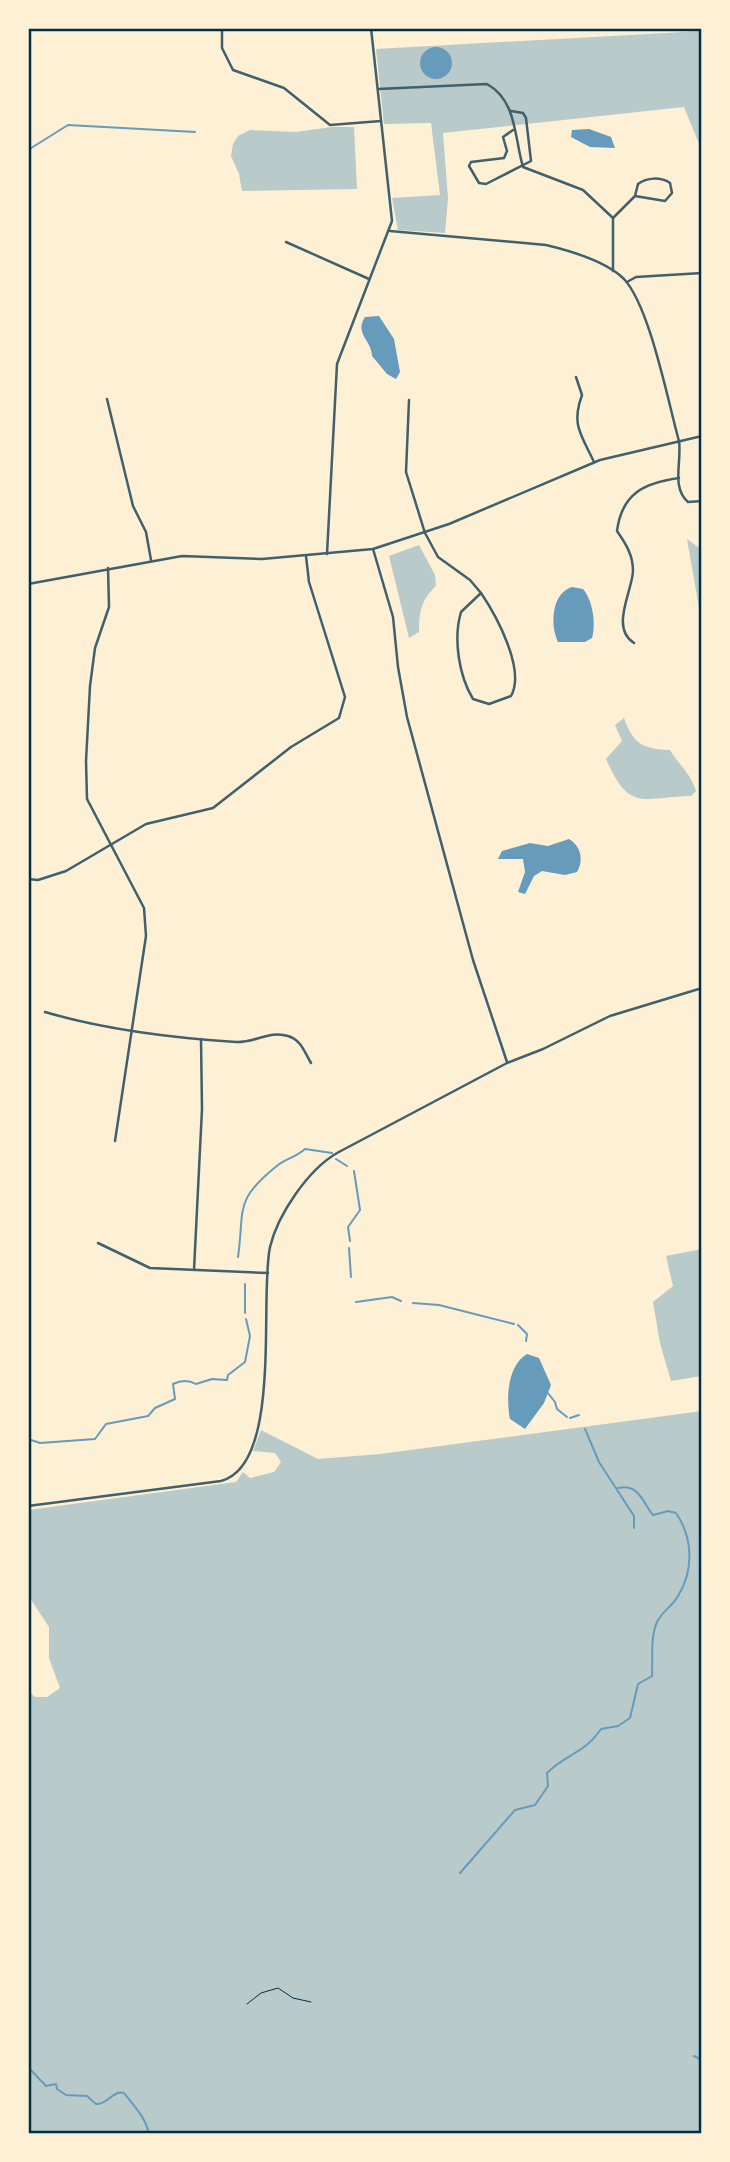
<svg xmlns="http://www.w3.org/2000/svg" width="730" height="2162" viewBox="0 0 730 2162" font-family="'Varela Round',sans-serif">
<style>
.green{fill:#b9caca}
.water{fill:#669bbc}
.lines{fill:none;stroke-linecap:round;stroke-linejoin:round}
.stream{stroke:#669bbc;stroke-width:2}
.path{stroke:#003049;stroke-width:1}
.minor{stroke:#3f606c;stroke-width:2.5}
.tertiary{stroke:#3f606c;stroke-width:2.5}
.neatline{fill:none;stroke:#003049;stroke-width:2.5}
</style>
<rect width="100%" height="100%" fill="#fdf0d5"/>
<g class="green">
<polygon points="702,31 702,151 684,107 443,133 448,198 445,233 398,230 392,198 440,195 431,123 384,124 376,49"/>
<polygon points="332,127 354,127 357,189 242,191 239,174 231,156 233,144 238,136 250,130 296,132"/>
<polygon points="687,539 702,550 702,625"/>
<path d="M419,545L435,575L436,586C421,600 419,612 419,632L409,638L389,556Z"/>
<path d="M624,718C633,744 643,749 670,750C679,765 691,774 696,791L691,796C641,797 630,813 606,759L622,741L615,725Z"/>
<polygon points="702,1249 702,1376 671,1381 660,1343 653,1302 673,1286 666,1256"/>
<polygon points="702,1411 702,2134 28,2134 28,1690 35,1697 47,1697 60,1688 49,1658 49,1627 28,1595 28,1510 236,1482 243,1472 250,1478 274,1472 281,1462 275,1453 253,1451 261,1430 318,1459 380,1454"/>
</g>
<g class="water">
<circle cx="436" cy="63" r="16"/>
<polygon points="589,129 611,137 615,148 590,147 571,137 572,130"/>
<path d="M379,316L394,339L400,372L396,379L387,374L372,356C372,341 354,333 365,317Z"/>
<path d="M572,587L583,589C593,601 596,624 592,638L585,642H558C550,626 551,593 572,587Z"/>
<path d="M569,839C581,846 584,860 577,872L565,875L542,871L534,876L525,894L518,892L525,872L523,859H498L502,851L530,843L548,846Z"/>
<path d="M527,1354L539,1358L551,1385L544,1403L525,1429L510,1419C506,1399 507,1366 527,1354Z"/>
</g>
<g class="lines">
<g class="stream">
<polyline points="28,150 68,125 195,132"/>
<polyline points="336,1159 347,1166"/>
<polyline points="350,1241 348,1227 360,1210 354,1171"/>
<polyline points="349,1248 351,1277"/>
<path d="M238,1257C245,1208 233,1201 278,1165C288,1158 296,1157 305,1149L332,1153"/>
<polyline points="356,1302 392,1297 401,1301"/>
<polyline points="413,1303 439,1305 514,1324"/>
<polyline points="245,1313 245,1284"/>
<polyline points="518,1325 527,1334 526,1341"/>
<polyline points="547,1392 555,1402 557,1409 567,1417"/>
<polyline points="570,1418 579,1415"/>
<polyline points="585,1429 599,1462 634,1516 634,1528"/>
<path d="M28,1439L40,1443L95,1439L106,1424L148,1416L155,1408L175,1399L173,1384C181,1380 189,1380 196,1384L212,1379L227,1380L228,1375L245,1362L250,1336L246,1319"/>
<path d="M460,1873L515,1810L535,1805L548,1786L547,1773C566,1754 584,1754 601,1729L618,1726L630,1718L638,1684L652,1676C653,1658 650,1638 657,1622C662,1611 673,1606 678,1596C694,1570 693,1538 676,1513L668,1511L653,1515C643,1503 639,1483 618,1488"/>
<polyline points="694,2056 702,2060"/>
<path d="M28,2067L46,2086L56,2084L57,2089L66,2095L87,2096L96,2104C107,2105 113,2090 124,2093C134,2106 146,2118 149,2134"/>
</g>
<polyline class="path" points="247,2004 261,1993 278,1988 293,1998 311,2002"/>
<g class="minor">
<polyline points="222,28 222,48 233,70 284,88 330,125 381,121"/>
<path d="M378,89L487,84C517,101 514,136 523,167L583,190L613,218V271"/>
<polyline points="511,111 523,113 526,118 531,161 486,184 479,183 469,166 471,162 504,158 507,151 503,137 513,130"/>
<path d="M613,218L635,196L638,184C647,177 661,177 670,183L672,193L665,201L635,196"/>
<path d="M390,231L546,245C571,251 606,261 624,279C650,307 668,402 679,441"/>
<polyline points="286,242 369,279"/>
<polyline points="627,282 636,277 702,273"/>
<path d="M576,377L582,395C571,425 581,434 594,462"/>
<polyline points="107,399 133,506 146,532 151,560"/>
<polyline points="409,400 406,472 425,533 438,557 470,580 481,593"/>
<path d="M679,441C682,462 671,487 688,502L702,501"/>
<polyline points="373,549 393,617 398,667 407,717 473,960 507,1062"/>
<polyline points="108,568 109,607 95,648 90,686 86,761 87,799 144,908 146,936 115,1141"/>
<path d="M481,593C496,615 526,670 511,696L489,704L473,699C459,676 453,639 461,612Z"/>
<path d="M634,643C610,628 632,592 633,571C633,555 626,544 617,531C622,493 644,483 679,478"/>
<polyline points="28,879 38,880 66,871 146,824 213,808 291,747 339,718 345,697 309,582 306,556"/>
<path d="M45,1012C106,1030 172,1038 236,1042C254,1043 270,1030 288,1036C301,1040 304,1051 311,1063"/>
<polyline points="98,1243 150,1268 268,1273"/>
<polyline points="194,1270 202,1109 201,1039"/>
<path d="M28,1506L221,1481C283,1465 259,1297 270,1247C278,1214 308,1170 337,1153L507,1063L543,1049L610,1016L702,988"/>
</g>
<g class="tertiary">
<polyline points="327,554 337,364 392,221 371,28"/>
<polyline points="28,584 182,556 262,559 373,549 449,524 600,460 702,436"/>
</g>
</g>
<rect width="730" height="2162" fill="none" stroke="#fdf0d5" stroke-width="60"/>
<rect x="30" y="30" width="670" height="2102" class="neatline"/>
</svg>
